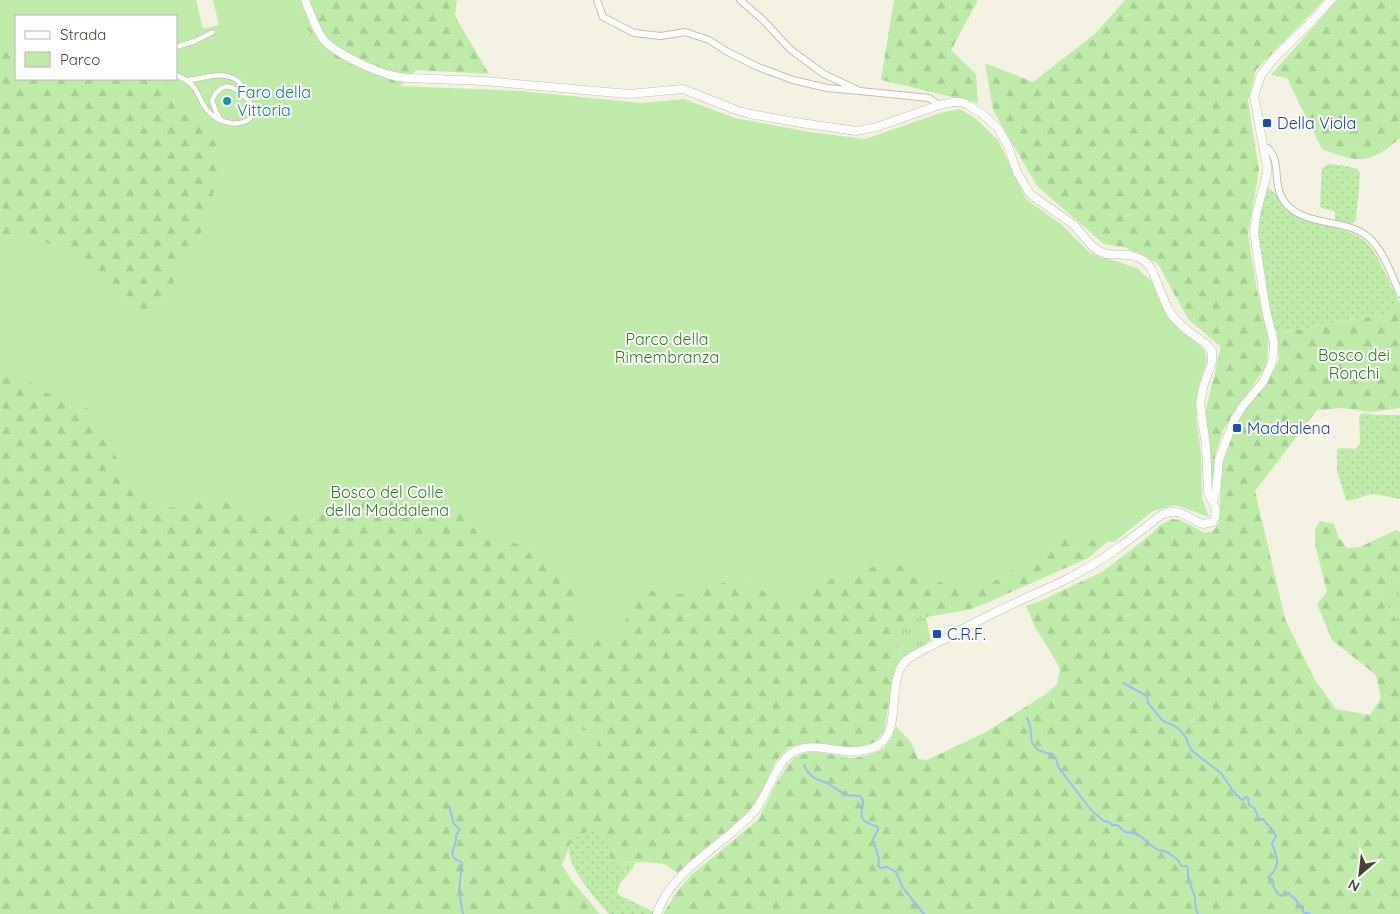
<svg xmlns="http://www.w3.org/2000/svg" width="1400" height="914" viewBox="0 0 1400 914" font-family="Quicksand,sans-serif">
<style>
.grass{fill:url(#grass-tufts)}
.forest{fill:url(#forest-firs)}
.park{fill:#beeca8}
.garden{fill:url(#garden-dots)}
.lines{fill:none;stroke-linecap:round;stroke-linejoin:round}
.stream{stroke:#99bbf6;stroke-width:2}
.pedestrian-casing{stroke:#c2bfa8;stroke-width:6}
.minor-casing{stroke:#c2bfa8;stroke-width:8}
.tertiary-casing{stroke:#c2bfa8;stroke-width:9}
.pedestrian{stroke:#fff;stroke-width:4.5}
.minor{stroke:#fff;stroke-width:6}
.tertiary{stroke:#fff;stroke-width:8}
.culture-dot{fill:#0f9aa8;stroke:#fff;stroke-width:2}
.transit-dot{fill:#1a4fb4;stroke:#fff;stroke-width:2}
.labels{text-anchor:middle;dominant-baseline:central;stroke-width:4;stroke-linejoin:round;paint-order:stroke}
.culture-label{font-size:16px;fill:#0d838f;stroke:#fff;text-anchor:start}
.transit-label{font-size:16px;fill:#164399;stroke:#fff;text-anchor:start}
.park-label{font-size:16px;fill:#307c22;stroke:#fff}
</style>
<defs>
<pattern id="grass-tufts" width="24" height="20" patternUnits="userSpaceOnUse" patternTransform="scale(1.25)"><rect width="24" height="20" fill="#beeca8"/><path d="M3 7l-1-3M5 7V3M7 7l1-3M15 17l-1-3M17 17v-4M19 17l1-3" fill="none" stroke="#a5cc91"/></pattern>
<pattern id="forest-firs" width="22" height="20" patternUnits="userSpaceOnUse" patternTransform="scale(1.25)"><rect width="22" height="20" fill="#beeca8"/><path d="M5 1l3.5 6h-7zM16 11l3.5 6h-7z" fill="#a5cc91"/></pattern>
<pattern id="garden-dots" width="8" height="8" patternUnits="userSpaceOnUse" patternTransform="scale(1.25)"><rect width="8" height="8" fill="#beeca8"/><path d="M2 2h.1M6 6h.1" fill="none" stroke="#a5cc91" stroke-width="1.8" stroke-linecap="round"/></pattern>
</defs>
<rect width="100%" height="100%" fill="#f3f2e3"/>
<g class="grass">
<polygon points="1400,582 1400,625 1379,595 1378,586"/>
<polygon points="913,615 920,615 926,617 931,640 905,658 901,654 896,642 905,622"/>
</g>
<g class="forest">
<path d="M231,0H457L455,16L489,74L416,70L401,86L1022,206L1102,261L1138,268L1169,319L1205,351L1193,442L1146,510L1088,558L989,602L968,610L926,617L920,615H913L905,622L896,642L901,654L905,658L891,692L884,731L875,742L858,748H842L811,743L789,747L776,761L758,801L746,814L679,874L665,864L646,862L613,863C609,860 609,857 610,852L570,845L562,865L573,882L600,914H0V20L16,25V79H176L192,87Z"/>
<polygon points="894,0 978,0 951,50 976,74 978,103 881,80"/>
<polygon points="1125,0 1324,0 1256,70 1248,101 1259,170 1248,234 1257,291 1269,336 1268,348 1266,366 1223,430 1215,455 1212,485 1206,409 1221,347 1188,319 1158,264 1127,248 1104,244 1037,186 993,110 985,63 1033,82 1096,33"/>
<path d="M1337,0H1400V138C1369,165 1359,163 1322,149L1287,78L1271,75Z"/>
<polygon points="1400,300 1400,408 1371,412 1343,408 1317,410 1255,491 1285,619 1315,680 1336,709 1370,715 1381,698 1376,675 1332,640 1317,604 1327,592 1315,544 1315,529 1320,521 1334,524 1339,538 1347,548 1360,547 1396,530 1400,532 1400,582 1378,587 1379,595 1400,625 1400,914 663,914 675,894 690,876 758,820 776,784 787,766 794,758 803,754 812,751 853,758 865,756 883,749 891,739 896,726 911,742 918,759 927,760 986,732 1046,694 1057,684 1060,670 1054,657 1036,629 1026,606 1038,602 1102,572 1149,536 1160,525 1172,519 1180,520 1205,533 1213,531 1219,523 1222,465 1238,420 1251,401 1265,387 1279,360 1277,332 1287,332 1332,323 1364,318 1389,311 1399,303"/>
</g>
<g class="park">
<polygon points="0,0 196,0 203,29 219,25 213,0 294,0 297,10 308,30 338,61 400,86 521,91 641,103 684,99 735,118 809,132 865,139 940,113 960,109 975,118 998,140 1026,199 1062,225 1090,253 1134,267 1152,281 1169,319 1205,351 1207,360 1198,389 1196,416 1201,454 1202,498 1209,517 1176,505 1153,511 1114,542 1046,537 1046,550 990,584 957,589 894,563 841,573 792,602 741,582 728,581 687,595 650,591 634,598 622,630 615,637 590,642 578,634 573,581 527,545 480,539 468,515 403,496 273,518 220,497 164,509 131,483 89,409 46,393 0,362 0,235 27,236 70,251 141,320 163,302 210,216 220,147 165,79 176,79 176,16 16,16 16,54 13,53 0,41"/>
<polygon points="577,730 598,731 597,747 573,747"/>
</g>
<g class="garden">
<path d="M1329,164L1346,166L1358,169L1360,174L1356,220C1350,227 1342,223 1335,220V213L1334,211L1322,208L1320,207L1322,168Z"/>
<path d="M1267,188C1276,189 1283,208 1293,214C1306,222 1322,224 1336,228C1370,237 1374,249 1388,279C1391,287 1396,295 1399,303C1396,307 1394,309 1390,311C1372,318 1351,319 1332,323C1314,326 1296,332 1277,332C1264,312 1261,254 1258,230L1259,218Z"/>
<polygon points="1363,413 1377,415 1400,415 1400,499 1380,495 1371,494 1349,501 1346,500 1337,471 1337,450 1340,448 1356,449 1360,443 1359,418 1360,415"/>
<path d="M596,828L605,840L610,852V861L613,863H635C631,874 619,880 617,892L619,895L654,912L653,914H609C598,901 553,854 575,838C580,834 590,831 596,828Z"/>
</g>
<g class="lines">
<g class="stream">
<path d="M1123,683L1147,696L1148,703L1163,721L1175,726L1181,731L1186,738L1191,750L1218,771L1221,773L1233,791L1242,800H1243L1246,797L1248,798L1249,805L1255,809L1259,819H1263C1265,822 1275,833 1276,836L1272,844C1278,858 1281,867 1268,877L1269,879L1278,894L1283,896L1285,893H1289L1292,897L1295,898L1298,904L1303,907V912L1310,914"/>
<polyline points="1027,718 1030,725 1032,743 1035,747 1038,750 1052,755 1056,759 1059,768 1091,810 1104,821 1109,822 1112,825 1117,825 1125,832 1133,833 1142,837 1149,844 1158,850 1164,851 1170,854 1179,861 1181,866 1186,866 1188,869 1188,878 1195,897 1196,910 1198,914"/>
<path d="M804,765L807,771L814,778L827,783L841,792L847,795L860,796L863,800C862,820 856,819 878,827V830L873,839L879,859L878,866L880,868L887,867L896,872L903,888L924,914"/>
<polyline points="449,806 454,824 460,830 456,835 456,840 452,854 454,858 462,863 459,892 463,914"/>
</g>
<g class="pedestrian-casing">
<g id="pedestrian">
<polyline points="176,47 195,41 213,32"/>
<path d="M176,75C183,78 188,80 193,86C199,93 201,103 207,110C218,123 242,130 253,115V111C246,88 239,71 211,76C203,77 196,80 187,80"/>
<path d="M220,118L217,114L212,101C214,95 217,91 222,88C231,82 241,95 249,100"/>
</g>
</g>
<g class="minor-casing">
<g id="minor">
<polyline points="597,0 603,17 634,33 661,36 685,32 709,40 726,51 758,67 793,80 827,88 860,91"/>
<polyline points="740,0 763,20 791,50 824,74 860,91 929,98 939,105"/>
<path d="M1263,148H1268C1283,164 1270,186 1287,205C1308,227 1345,218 1368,237C1383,249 1392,276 1400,294"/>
</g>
</g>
<g class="tertiary-casing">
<g id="tertiary">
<path d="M305,0C310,13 315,27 323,39C334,53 376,72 394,76C399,77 405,78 410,78L484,81L629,94L683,89L736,110L750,114L801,123L856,131L877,127L939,105L953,102H961L968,105L981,113L998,128L1007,144L1017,172L1030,194L1074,225L1092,246L1099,251L1106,254L1129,255L1139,258L1146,262L1151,268L1167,307L1171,314L1179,323L1188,331L1205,343L1212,351V362L1203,387L1200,404L1206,446L1208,493L1216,509L1215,518L1213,522L1203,524C1186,518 1180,506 1161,515C1131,539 1101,562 1067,579C1042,591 1016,602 992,614C975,622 958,631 941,641C931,646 918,652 908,659C884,677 904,730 878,745C874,748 869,749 864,750C840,755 818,742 797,750C774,760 769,796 752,814C724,844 669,872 657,914"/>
<polyline points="1213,501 1216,493 1219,459 1234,420 1242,407 1263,382 1271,365 1273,357 1274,343 1266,310 1254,233 1256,215 1267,173 1267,167 1254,96 1261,75 1276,56 1305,28 1331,0"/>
</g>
</g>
<use href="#pedestrian" class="pedestrian"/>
<use href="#minor" class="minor"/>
<use href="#tertiary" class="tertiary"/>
</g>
<circle class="culture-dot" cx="227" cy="101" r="5"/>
<g class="transit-dot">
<rect x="1262" y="118" width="10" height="10" rx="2.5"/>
<rect x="1232" y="423" width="10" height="10" rx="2.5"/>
<rect x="932" y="629" width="10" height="10" rx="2.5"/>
</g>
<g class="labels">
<g class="culture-label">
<text x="237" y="92">Faro della<tspan x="237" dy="18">Vittoria</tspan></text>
</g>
<g class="transit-label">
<text x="1277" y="123">Della Viola</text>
<text x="1247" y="428">Maddalena</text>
<text x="947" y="634">C.R.F.</text>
</g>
<g class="park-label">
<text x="667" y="339">Parco della<tspan x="667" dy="18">Rimembranza</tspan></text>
<text x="1354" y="355">Bosco dei<tspan x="1354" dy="18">Ronchi</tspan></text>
<text x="387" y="492">Bosco del Colle<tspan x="387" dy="18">della Maddalena</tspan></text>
</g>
</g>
<rect x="15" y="15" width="162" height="65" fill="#ffffff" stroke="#b5b4ad"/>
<rect x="25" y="31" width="25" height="8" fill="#ffffff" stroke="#b5b4ad"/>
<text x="60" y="40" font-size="15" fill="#464333">Strada</text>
<rect x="25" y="52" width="25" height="15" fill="#beeca8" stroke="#b5b4ad"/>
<text x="60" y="65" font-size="15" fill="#464333">Parco</text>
<g transform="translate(1360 874) rotate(208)" stroke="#ffffff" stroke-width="4" paint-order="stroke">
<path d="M0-4L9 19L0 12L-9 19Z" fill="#464333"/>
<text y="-8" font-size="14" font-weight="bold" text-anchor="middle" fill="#464333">N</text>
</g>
</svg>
